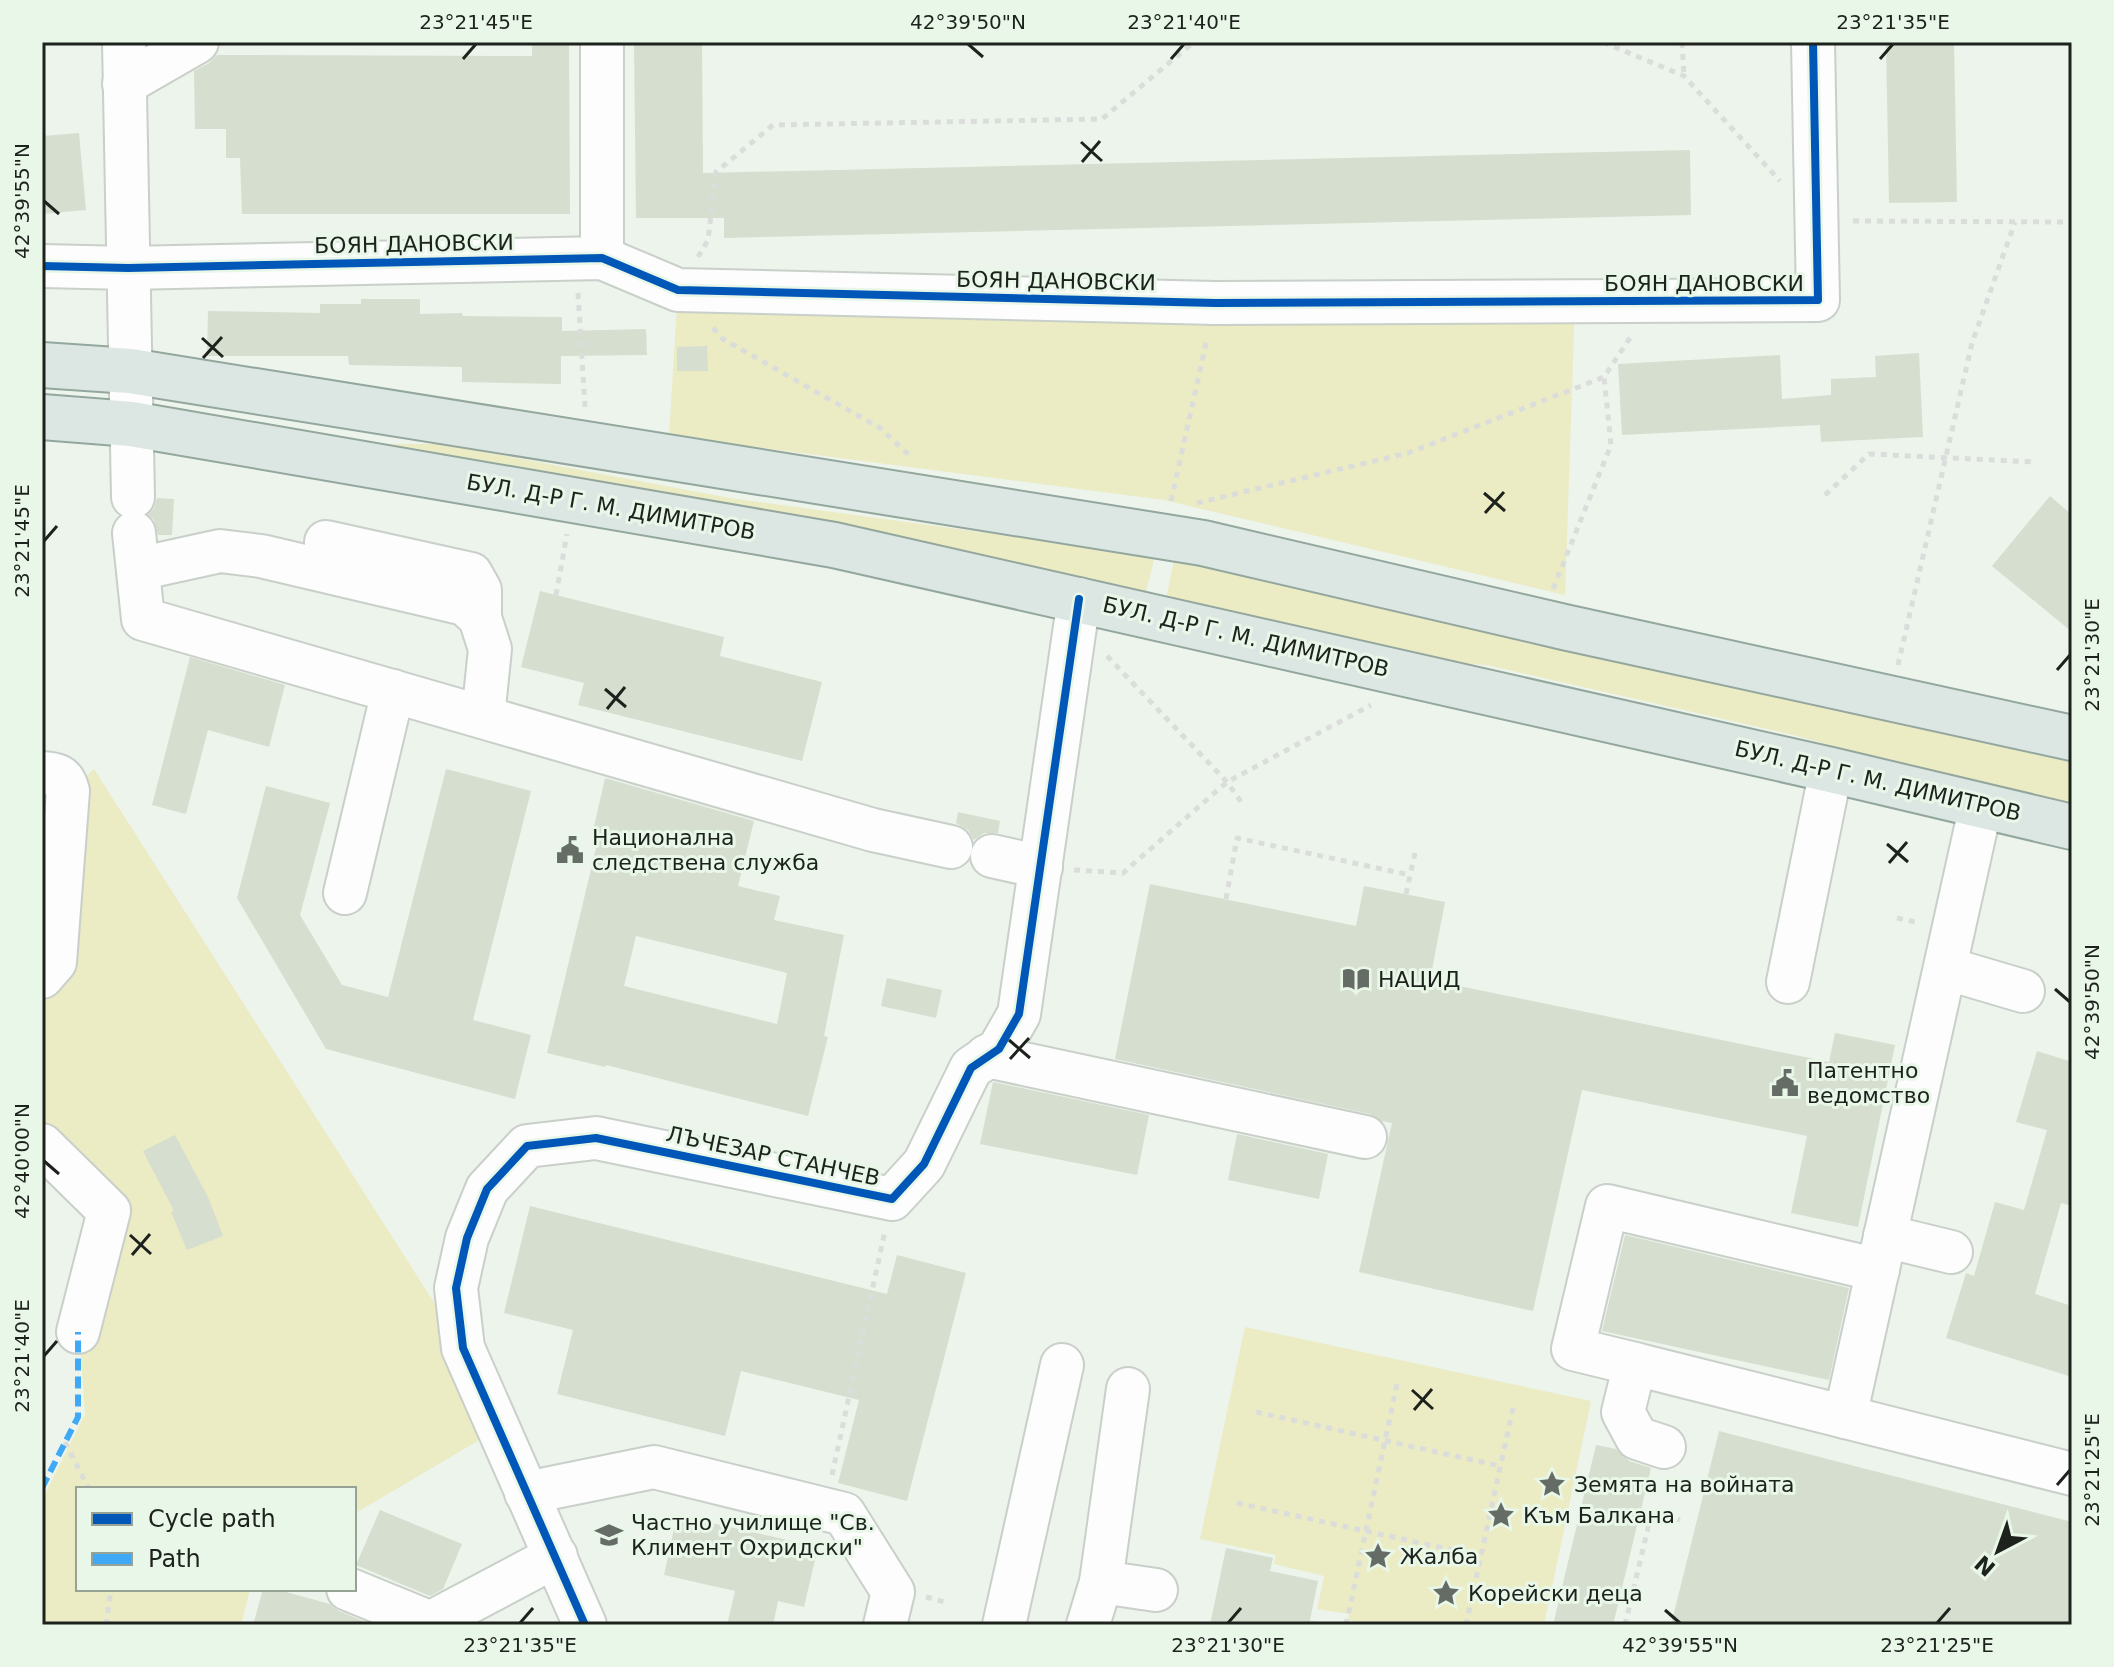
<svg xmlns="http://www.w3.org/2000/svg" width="2114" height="1667" viewBox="0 0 2114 1667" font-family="'DejaVu Sans',sans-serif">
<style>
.green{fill:#ebebc4}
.building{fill:#d6decf;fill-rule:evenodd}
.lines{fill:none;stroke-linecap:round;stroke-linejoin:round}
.minor-casing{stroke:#c9cfc9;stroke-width:46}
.major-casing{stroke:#93a79e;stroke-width:48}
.path{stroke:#dbdddb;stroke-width:5;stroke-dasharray:6 6;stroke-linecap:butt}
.minor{stroke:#fcfdfc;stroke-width:42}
.major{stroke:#dce7e3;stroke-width:44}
.quiet{stroke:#3fa9f5;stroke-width:6;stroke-dasharray:12 6;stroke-linecap:butt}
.cycleway-casing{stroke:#e9f7e9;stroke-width:13}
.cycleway{stroke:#0057b8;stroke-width:8}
.ticks{fill:none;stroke:#1d221d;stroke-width:3}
.labels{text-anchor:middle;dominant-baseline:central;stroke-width:6;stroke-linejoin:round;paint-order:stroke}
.street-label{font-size:22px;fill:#1d221d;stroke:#e9f7e9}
.poi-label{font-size:22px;fill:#1d221d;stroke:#e9f7e9;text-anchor:start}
.neatline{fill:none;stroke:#1d221d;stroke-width:3}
.ticks-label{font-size:20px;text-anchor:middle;fill:#1d221d}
</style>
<rect width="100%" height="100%" fill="#ecf4ec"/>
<g class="green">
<polygon points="678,290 1575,301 1565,595 1164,500 669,436"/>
<polygon points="334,440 386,444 442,444 730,498 1155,556 1143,604"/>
<polygon points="1174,560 1306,583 2072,763 2072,803 1916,768 1789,734 1487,665 1409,660 1164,609"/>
<polygon points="94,769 463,1348 498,1429 354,1514 354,1489 78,1489 78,1589 250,1589 241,1625 42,1625 42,1500 85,1414 80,1342 117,1210 42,1134 42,995 71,790"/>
<polygon points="1245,1327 1591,1401 1544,1625 1371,1625 1348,1620 1349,1614 1317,1609 1324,1576 1274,1564 1276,1555 1200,1539"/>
</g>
<g class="building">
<polygon points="532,42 569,42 570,214 242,214 240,158 226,158 226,129 195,129 194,71 209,63 217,55 532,56"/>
<polygon points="634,42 702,42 703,173 1690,150 1691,215 724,238 724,218 636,218"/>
<polygon points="1886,42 1954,42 1957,202 1889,203"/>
<polygon points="79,133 86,210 42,214 42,136"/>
<polygon points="361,299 420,299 420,314 462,313 463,316 562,317 562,331 646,329 647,355 561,356 561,384 462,382 462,367 349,365 348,356 207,356 208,311 320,313 320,304 361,304"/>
<polygon points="707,346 708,371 677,371 677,347"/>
<polygon points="1919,353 1923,437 1821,442 1820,425 1622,435 1618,364 1780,355 1782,399 1831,395 1831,379 1876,377 1875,356"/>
<polygon points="2050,496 2072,515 2072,632 1992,566"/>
<polygon points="157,498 174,499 172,535 158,535 154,520 148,515 154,508"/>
<polygon points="540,591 724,637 720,656 822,682 802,761 578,705 584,683 521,667"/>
<polygon points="190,657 285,685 269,747 208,730 186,814 152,805"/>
<polygon points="446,769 531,791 473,1020 531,1035 515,1099 326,1049 237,898 266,786 330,803 300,915 342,985 388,997"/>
<path d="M605,778L754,821L738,886L780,896L774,920L844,935L824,1036L828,1037L808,1116L606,1065L605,1067L547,1053L599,836L592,835ZM636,936L787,973L777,1024L624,986Z"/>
<polygon points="958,812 1000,821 998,833 984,833 974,840 968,830 956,823"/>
<polygon points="1150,884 1356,926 1364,886 1445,902 1430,980 1829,1062 1835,1033 1895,1045 1858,1227 1791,1213 1807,1136 1582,1090 1533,1311 1359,1272 1392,1123 1382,1121 1370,1114 1115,1059"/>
<polygon points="887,978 942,990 936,1018 881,1006"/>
<polygon points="2037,1051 2072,1062 2072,1206 2061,1203 2035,1294 2072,1306 2072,1377 1946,1338 1966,1273 1974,1276 1995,1202 2024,1210 2047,1130 2016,1122"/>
<polygon points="993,1082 1149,1115 1137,1175 980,1144"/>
<polygon points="1237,1134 1328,1154 1319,1199 1228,1180"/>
<polygon points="175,1135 208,1197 223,1236 187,1250 171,1212 174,1211 143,1151"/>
<polygon points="530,1206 887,1294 897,1255 966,1273 907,1501 838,1483 859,1400 741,1371 725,1436 557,1394 573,1330 504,1313"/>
<polygon points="1625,1235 1849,1288 1829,1380 1602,1331"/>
<polygon points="1719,1431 2072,1522 2072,1625 1671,1625"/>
<polygon points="1596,1445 1616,1449 1629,1461 1651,1468 1613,1625 1553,1625"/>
<polygon points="380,1510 462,1544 443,1589 430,1596 356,1565"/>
<polygon points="677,1515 818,1547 804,1607 778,1601 773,1625 727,1625 735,1591 664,1575"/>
<polygon points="1226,1548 1273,1558 1270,1571 1318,1581 1309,1625 1210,1625"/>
<polygon points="263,1589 275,1589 330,1604 339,1611 373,1625 253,1625"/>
</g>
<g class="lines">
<g class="minor-casing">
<g id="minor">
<polyline points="124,42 133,497"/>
<polyline points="602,42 602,258"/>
<polyline points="124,84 197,42"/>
<polyline points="42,266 128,268 602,258 678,290 1215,303 1818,300 1813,42"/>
<polyline points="134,533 143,619 873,830 951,847"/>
<polyline points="326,542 471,574 480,590 480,618"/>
<polyline points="138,569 220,551 261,556 465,604 480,618 490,649 483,717"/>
<path d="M42,773C57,774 64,775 68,791L55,962L42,977"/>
<polyline points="992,856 1041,867"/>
<polyline points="345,893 393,691"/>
<polyline points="1945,968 2023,991"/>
<polyline points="1788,982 1831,770"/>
<polyline points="987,1056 1365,1137"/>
<polyline points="42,1145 109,1211 78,1332"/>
<polyline points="1885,1236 1951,1252"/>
<polyline points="1635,1364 1573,1349 1607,1206 1878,1270"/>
<polyline points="1845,1417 1981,805"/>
<polyline points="1664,1447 1637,1438 1623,1412 1635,1364 2072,1474"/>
<polyline points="526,1493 654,1467 844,1514 893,1592 885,1625"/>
<polyline points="1101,1582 1156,1590"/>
<polyline points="348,1589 431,1623"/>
<polyline points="426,1625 556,1556"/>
<polyline points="585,1625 463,1348 456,1288 467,1238 487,1189 527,1146 596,1138 892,1199 924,1164 971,1068 999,1049 1019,1014 1079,599"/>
<polyline points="1004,1625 1062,1365"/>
<polyline points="1088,1625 1101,1582 1128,1389"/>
</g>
</g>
<g class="major-casing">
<g id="major">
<polyline points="42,365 130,371 1203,543 1564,627 2072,738"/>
<polyline points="42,417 131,424 834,545 1831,770 2072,827"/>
</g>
</g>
<g class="path">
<polyline points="1603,42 1684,76 1780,181"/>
<polyline points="1682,42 1684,76"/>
<polyline points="1853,221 2072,222"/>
<polyline points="698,257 708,240 716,172 773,125 1102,119 1194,42"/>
<polyline points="578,293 585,407"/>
<polyline points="713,328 723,339 880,428 911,457"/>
<polyline points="1825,495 1869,454 2035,462"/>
<polyline points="1171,501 1207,339"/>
<polyline points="1197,503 1408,453 1604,377 1630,338"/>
<polyline points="1553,589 1611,445 1604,377"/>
<polyline points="556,595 567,534"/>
<polyline points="1107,656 1227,782 1244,806"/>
<polyline points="1898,665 1972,343 2015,222"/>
<polyline points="1074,870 1123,873 1227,782 1371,705"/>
<polyline points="1406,894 1415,853"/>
<polyline points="1226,899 1237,838 1410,875"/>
<polyline points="1897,918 1919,923"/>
<polyline points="1256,1412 1500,1466"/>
<polyline points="65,1442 89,1489"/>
<polyline points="832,1475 885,1231"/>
<polyline points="1237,1503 1480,1556"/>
<polyline points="926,1597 945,1602"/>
<polyline points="107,1623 115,1625"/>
<polyline points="1310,1623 1318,1625"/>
<polyline points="106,1625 111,1589"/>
<polyline points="1346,1625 1397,1384"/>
<polyline points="1466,1625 1513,1408"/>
<polyline points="1625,1625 1652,1511 1680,1520"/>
</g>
<use href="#minor" class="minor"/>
<use href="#major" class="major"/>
<polyline class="quiet" points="42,1488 78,1417 78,1332"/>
<g class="cycleway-casing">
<g id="cycleway">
<polyline points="42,266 128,268 602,258 678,290 1215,303 1818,300 1813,42"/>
<polyline points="585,1625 463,1348 456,1288 467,1238 487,1189 527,1146 596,1138 892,1199 924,1164 971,1068 999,1049 1019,1014 1079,599"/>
</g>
</g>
<use href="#cycleway" class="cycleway"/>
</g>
<path class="ticks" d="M968,44L983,57M463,59L476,44M1171,59L1184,44M1880,59L1893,44M1081,142L1102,161M1082,162L1100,141M44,201L59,214M202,338L223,357M203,358L222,337M1484,493L1505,511M1485,513L1504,492M44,541L57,526M2057,670L2070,655M605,689L626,707M607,709L625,687M1887,844L1908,862M1889,863L1907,842M2055,989L2070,1002M1009,1040L1030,1058M1010,1059L1029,1038M44,1161L59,1174M130,1235L151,1254M132,1255L150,1234M44,1356L57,1341M1412,1390L1433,1409M1414,1410L1432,1389M2057,1485L2070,1470M1665,1610L1680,1623M520,1623L533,1608M1228,1623L1241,1608M1937,1623L1950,1608"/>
<defs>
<g id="civic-bare" transform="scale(2.16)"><path d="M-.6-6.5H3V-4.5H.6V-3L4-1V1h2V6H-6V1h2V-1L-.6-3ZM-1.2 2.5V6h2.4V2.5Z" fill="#656c65" stroke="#e9f7e9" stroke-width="2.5" paint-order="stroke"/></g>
<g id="library-bare" transform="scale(2.16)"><path d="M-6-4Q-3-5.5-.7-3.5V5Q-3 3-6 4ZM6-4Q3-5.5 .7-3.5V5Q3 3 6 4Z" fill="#656c65" stroke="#e9f7e9" stroke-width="2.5" paint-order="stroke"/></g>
<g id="sight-bare" transform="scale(2.16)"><path d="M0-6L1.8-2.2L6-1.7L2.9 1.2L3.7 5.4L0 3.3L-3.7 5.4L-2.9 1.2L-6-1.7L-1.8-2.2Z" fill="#656c65" stroke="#e9f7e9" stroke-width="2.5" paint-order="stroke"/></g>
<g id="school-bare" transform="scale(2.16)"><path d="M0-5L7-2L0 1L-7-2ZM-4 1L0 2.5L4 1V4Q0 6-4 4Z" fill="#656c65" stroke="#e9f7e9" stroke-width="2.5" paint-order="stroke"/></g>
</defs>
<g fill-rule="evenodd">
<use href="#civic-bare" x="570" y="850"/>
<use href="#library-bare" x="1356" y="979"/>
<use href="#civic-bare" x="1785" y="1083"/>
<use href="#sight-bare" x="1552" y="1484"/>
<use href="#sight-bare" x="1501" y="1515"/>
<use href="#school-bare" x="609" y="1535"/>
<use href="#sight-bare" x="1378" y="1556"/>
<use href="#sight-bare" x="1446" y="1593"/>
</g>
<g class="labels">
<g class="street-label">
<text transform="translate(414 244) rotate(-1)">БОЯН ДАНОВСКИ</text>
<text transform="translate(1056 281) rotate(1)">БОЯН ДАНОВСКИ</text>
<text x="1704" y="283">БОЯН ДАНОВСКИ</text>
<text transform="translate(611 507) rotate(10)">БУЛ. Д-Р Г. М. ДИМИТРОВ</text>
<text transform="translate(1246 637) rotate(13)">БУЛ. Д-Р Г. М. ДИМИТРОВ</text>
<text transform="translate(1878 781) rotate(13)">БУЛ. Д-Р Г. М. ДИМИТРОВ</text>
<text transform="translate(773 1156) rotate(12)">ЛЪЧЕЗАР СТАНЧЕВ</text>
</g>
<g class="poi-label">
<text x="592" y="837">Национална<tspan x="592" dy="25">следствена служба</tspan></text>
<text x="1378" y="979">НАЦИД</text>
<text x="1807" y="1070">Патентно<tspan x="1807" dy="25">ведомство</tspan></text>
<text x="1574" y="1484">Земята на войната</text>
<text x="1523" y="1515">Към Балкана</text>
<text x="631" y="1522">Частно училище "Св.<tspan x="631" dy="25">Климент Охридски"</tspan></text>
<text x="1400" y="1556">Жалба</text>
<text x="1468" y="1593">Корейски деца</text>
</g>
</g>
<rect width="2114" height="1667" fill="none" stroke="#e9f7e9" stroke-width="88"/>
<rect x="76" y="1487" width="280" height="104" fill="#e9f7e9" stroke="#97a297" stroke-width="2"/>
<rect x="92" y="1513" width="40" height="12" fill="#0057b8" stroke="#97a297" stroke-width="2"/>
<text x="148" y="1527" font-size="24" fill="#1d221d">Cycle path</text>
<rect x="92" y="1553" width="40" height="12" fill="#3fa9f5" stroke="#97a297" stroke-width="2"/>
<text x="148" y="1567" font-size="24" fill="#1d221d">Path</text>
<g transform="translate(1998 1551) rotate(221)" stroke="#e9f7e9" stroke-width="6" paint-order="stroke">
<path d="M0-6L14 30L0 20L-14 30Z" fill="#1d221d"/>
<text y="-12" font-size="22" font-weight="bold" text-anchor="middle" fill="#1d221d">N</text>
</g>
<rect x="44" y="44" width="2026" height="1579" class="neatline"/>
<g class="ticks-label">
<text x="476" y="29">23°21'45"E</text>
<text x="968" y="29">42°39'50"N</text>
<text x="1184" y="29">23°21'40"E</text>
<text x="1893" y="29">23°21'35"E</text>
<text transform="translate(22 201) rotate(-90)" y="7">42°39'55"N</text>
<text transform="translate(22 541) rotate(-90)" y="7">23°21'45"E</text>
<text transform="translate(2092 655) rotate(-90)" y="7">23°21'30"E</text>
<text transform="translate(2092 1002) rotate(-90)" y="7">42°39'50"N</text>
<text transform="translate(22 1161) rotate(-90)" y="7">42°40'00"N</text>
<text transform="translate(22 1356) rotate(-90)" y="7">23°21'40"E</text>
<text transform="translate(2092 1470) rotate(-90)" y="7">23°21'25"E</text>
<text x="520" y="1652">23°21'35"E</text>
<text x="1228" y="1652">23°21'30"E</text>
<text x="1680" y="1652">42°39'55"N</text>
<text x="1937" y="1652">23°21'25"E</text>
</g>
</svg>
